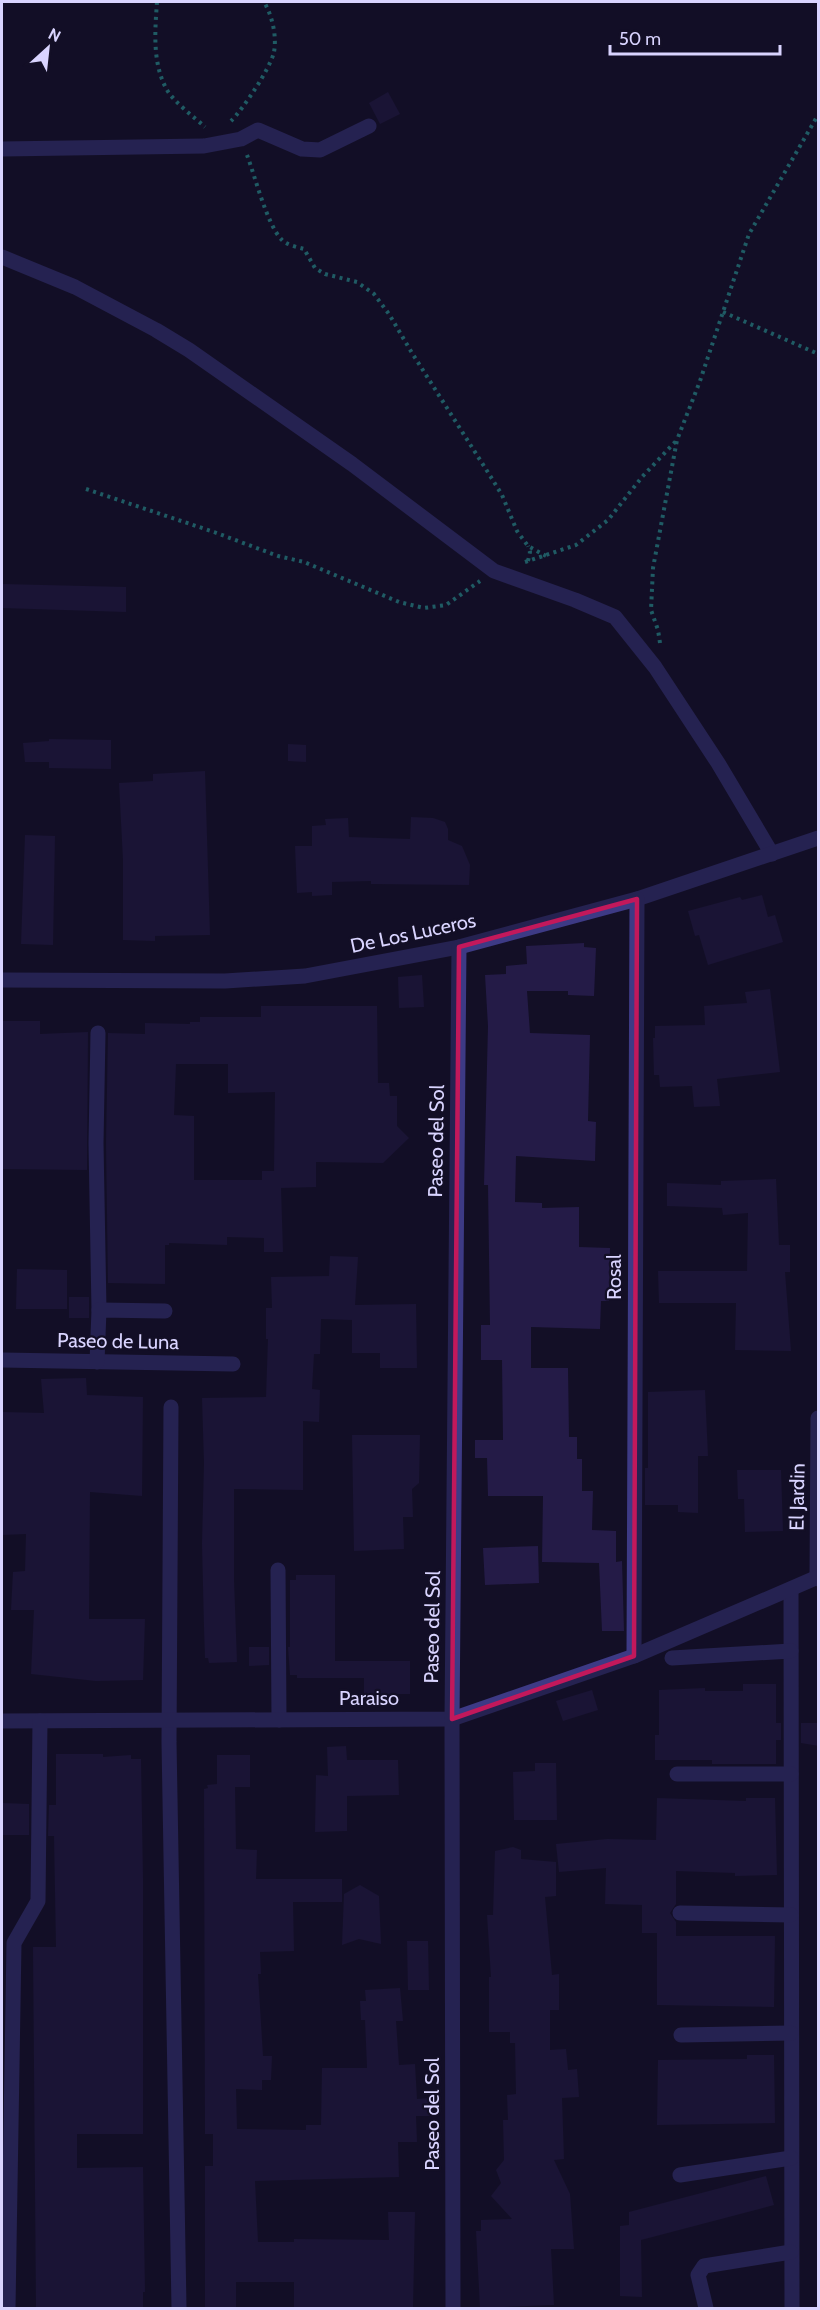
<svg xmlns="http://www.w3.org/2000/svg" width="820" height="2310" viewBox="0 0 820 2310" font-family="Cabin,sans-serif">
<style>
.building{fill:#241b47;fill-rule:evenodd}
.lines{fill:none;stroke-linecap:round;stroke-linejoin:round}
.path{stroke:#2fb8b0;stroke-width:4;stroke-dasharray:3 4.5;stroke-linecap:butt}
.minor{stroke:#3d3a85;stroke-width:15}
.marked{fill:none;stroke:#c2185b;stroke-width:4.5;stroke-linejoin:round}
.labels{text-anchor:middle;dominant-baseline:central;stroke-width:4.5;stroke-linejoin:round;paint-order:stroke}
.street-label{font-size:20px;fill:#d9d4ff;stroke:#130f26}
</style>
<rect width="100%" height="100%" fill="#130f26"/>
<g class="building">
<polygon points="388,92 400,114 380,124 369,103"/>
<polygon points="2,584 126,587 126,612 2,608"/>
<polygon points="49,739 111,740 111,769 49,768 49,762 25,762 23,743 49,741"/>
<polygon points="288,744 306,745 306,762 288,761"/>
<polygon points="205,771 210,935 155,936 155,941 123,940 123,860 119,783 153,781 153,774"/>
<polygon points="411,817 433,818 445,822 448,829 448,840 462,846 470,865 469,885 371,884 371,881 332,882 332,895 312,896 312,892 297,893 295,846 312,846 312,826 326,825 325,819 348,818 349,837 410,839"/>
<polygon points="25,835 55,836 53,945 21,944"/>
<polygon points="762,895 768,917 775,915 783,942 708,965 699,935 695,936 688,911 740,897 742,900"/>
<polygon points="584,943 584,947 596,948 594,996 568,995 568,991 527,991 530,1033 590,1035 588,1121 596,1122 595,1161 516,1156 515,1202 542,1203 542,1208 579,1207 579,1247 610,1248 609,1301 601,1301 600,1329 531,1327 531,1368 568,1368 569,1437 577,1437 577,1459 582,1459 582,1491 593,1491 592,1530 616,1531 616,1562 622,1561 624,1631 602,1631 599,1563 542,1562 543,1496 488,1496 487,1458 475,1458 475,1440 503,1440 502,1360 481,1360 481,1325 490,1325 488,1185 484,1185 488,1026 485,975 506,974 506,966 527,964 526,946"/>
<polygon points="422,975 424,1007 399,1008 398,977"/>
<polygon points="770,989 780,1072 717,1079 720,1106 694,1107 692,1086 660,1087 659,1075 654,1075 653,1038 655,1038 655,1026 705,1025 704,1006 747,1003 745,992"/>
<path d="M261,1006H377L378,1083H389L390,1096H397V1126L409,1138L383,1163L316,1162V1187L281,1188L283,1252H264V1238L227,1237V1245L169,1243V1245H165V1284L108,1283L106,1143L108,1033L145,1034V1023L190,1024V1022H200V1017H261ZM176,1064H228V1093L275,1092L274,1171H262V1180H194V1116L174,1115Z"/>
<polygon points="2,1021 40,1021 40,1034 88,1032 87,1170 2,1169"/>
<polygon points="776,1179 779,1245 790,1245 790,1272 785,1272 791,1351 735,1350 736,1303 659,1303 658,1271 747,1271 748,1213 723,1215 722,1208 667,1206 667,1183 721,1185 721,1181"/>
<polygon points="330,1256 358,1257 355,1305 416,1304 417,1368 380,1368 380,1353 352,1353 352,1320 321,1319 320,1354 314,1354 312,1389 320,1390 319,1422 303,1421 303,1490 234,1489 234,1580 237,1662 209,1663 208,1658 205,1658 204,1627 202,1544 204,1463 202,1398 266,1397 268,1339 266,1339 266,1308 272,1308 271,1277 329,1276"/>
<polygon points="17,1269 67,1270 67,1309 16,1309"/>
<rect x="69" y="1297" width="20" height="21"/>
<polygon points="86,1378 87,1395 143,1397 142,1496 90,1492 89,1619 145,1619 143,1680 96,1681 31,1674 34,1610 11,1610 13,1572 25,1571 26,1534 2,1535 2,1412 44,1413 41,1379"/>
<polygon points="705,1390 708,1456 698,1456 698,1513 678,1512 678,1505 645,1505 645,1468 648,1468 648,1392"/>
<polygon points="352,1435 420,1435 419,1483 412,1489 413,1517 403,1517 404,1549 354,1551"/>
<polygon points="737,1470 781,1470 783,1531 745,1532 744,1499 738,1499"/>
<polygon points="538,1546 539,1583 485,1585 483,1548"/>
<polygon points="296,1575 335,1575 335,1661 410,1661 410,1694 364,1694 364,1678 297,1678 297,1675 290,1675 288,1647 290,1647 290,1580 296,1580"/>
<polygon points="249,1647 269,1647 269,1665 249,1666"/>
<polygon points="743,1684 776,1684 776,1723 781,1723 781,1740 776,1740 776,1764 712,1764 712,1760 655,1760 655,1735 659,1735 659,1690 705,1688 705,1691 743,1691"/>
<polygon points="592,1690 598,1710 563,1721 556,1701"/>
<polygon points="801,1723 819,1723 819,1746 801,1743"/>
<polygon points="346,1746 347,1760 398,1760 399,1795 347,1796 347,1831 315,1832 316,1775 328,1776 327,1747"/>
<polygon points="56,1754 103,1754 103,1757 131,1755 131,1759 141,1759 143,1878 143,2134 77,2134 77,2168 143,2167 145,2292 143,2292 143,2308 36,2308 33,1947 56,1947 54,1836 48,1836 49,1805 56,1805"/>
<polygon points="217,1755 250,1755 250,1787 235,1787 236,1849 257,1850 256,1879 342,1879 342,1902 293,1902 294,1951 260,1952 261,1974 258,1974 263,2056 272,2056 271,2080 262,2080 262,2090 236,2089 237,2129 306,2130 306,2125 321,2125 322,2068 367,2068 367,2066 365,2020 361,2020 360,2001 366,2001 365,1990 400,1988 403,2021 396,2021 399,2065 415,2064 417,2099 430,2098 430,2116 416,2116 417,2142 398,2142 399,2177 255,2181 258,2242 294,2242 294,2239 389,2240 388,2212 415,2212 413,2308 294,2308 294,2282 236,2282 236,2308 205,2308 205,2166 213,2166 213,2134 205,2134 204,1789 208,1788 207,1785 217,1784"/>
<polygon points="535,1763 556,1763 557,1820 514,1820 513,1772 535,1771"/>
<polygon points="657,1798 746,1801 746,1798 775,1798 777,1875 735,1876 735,1873 676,1871 676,1904 670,1913 676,1922 676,1936 775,1936 774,2007 657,2005 657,1933 642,1933 642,1905 605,1904 606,1868 559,1872 556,1844 607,1839 656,1840"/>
<polygon points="2,1803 29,1804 29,1835 2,1835"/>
<polygon points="513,1847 521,1850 521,1859 556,1862 556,1896 545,1897 552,1975 559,1974 559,2010 550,2010 550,2050 566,2049 568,2070 577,2069 579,2097 562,2098 564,2159 554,2160 570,2194 574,2249 551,2249 554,2305 480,2308 476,2231 481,2231 481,2220 512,2219 491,2196 501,2183 496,2170 504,2160 503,2120 508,2120 507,2095 516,2094 515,2043 510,2043 510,2032 489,2032 489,1977 491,1977 487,1915 493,1915 495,1851"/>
<polygon points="360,1885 379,1896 381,1944 359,1939 342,1945 344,1894"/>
<polygon points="407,1941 428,1941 429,1990 408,1990"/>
<polygon points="747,2055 774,2055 775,2123 657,2125 658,2060 747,2059"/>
<polygon points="766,2176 774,2205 641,2240 642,2297 620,2296 620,2226 629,2225 629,2212"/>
</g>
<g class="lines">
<g class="path">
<path d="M157,2C155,31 152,63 167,90C174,102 194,117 205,127"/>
<path d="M231,121C243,109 270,69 274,52C277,36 272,15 264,2"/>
<path d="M247,155C255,176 267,225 282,240C287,245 297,247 304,249L315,268L325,274L357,282L374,294L389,314L412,353L489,474L502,495L517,531L528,546L546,556"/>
<polyline points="723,312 816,353 818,356"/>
<polyline points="86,489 214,532 278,556 304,562 399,602 424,608 446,605 480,581"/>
<polyline points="528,561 530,552 528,546"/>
<polyline points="525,562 576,545 608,520 642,477 677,440"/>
<polyline points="660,643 658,630 651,610 653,568 677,440 700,381 749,234 818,115"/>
</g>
<g class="minor">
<polyline points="2,149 204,146 241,139 258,130 302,149 320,150 369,126"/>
<polyline points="2,257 75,287 156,330 189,350 352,464 494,571 575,600 615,617 655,667 718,763 772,854"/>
<polyline points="2,980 225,981 305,976 459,947 637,899 818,838"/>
<polyline points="98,1033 96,1143 99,1310"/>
<polyline points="2,1360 233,1364"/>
<polyline points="97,1362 99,1310 165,1311"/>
<polyline points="171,1407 169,1742 179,2308"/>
<polyline points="818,1418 817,1577 818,1579"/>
<polyline points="278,1570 279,1720"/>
<polyline points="791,1589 792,2308"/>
<polyline points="634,1656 637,899"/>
<polyline points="672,1658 791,1651"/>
<polyline points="2,1721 452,1719 634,1656 818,1577"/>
<polyline points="677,1774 791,1774"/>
<polyline points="680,1913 791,1915"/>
<polyline points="681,2035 791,2033"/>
<polyline points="680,2175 791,2158"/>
<polyline points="8,2308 14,1943 38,1901 40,1721"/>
<polyline points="453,2308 452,1719 459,947"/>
<polyline points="706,2308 698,2275 704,2266 791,2252"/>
</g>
</g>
<path d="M0 0H820V2310H0ZM637,899L634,1656L452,1719L459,947Z" fill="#130f26" fill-opacity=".55" fill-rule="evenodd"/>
<path class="marked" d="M637,899L634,1656L452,1719L459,947Z"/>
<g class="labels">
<g class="street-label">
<text transform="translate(413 933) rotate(-12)">De Los Luceros</text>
<text transform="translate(436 1141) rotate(-89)">Paseo del Sol</text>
<text transform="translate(614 1277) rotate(-90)">Rosal</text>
<text transform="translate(118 1341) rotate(1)">Paseo de Luna</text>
<text transform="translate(797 1497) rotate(-89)">El Jardin</text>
<text transform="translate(432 1627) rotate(-89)">Paseo del Sol</text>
<text x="369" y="1698">Paraiso</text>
<text transform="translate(432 2114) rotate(-90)">Paseo del Sol</text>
</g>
</g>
<rect width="820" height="2310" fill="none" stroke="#d9d4ff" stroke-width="6"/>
<g transform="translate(48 48) rotate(27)" stroke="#130f26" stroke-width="4.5" paint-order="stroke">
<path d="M0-4.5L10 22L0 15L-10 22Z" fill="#d9d4ff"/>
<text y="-9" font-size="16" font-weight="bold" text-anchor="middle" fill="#d9d4ff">N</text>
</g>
<path d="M610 45v9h170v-9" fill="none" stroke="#d9d4ff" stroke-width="3"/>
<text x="619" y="45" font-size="18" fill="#d9d4ff" stroke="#130f26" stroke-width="4.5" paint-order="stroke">50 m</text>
</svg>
